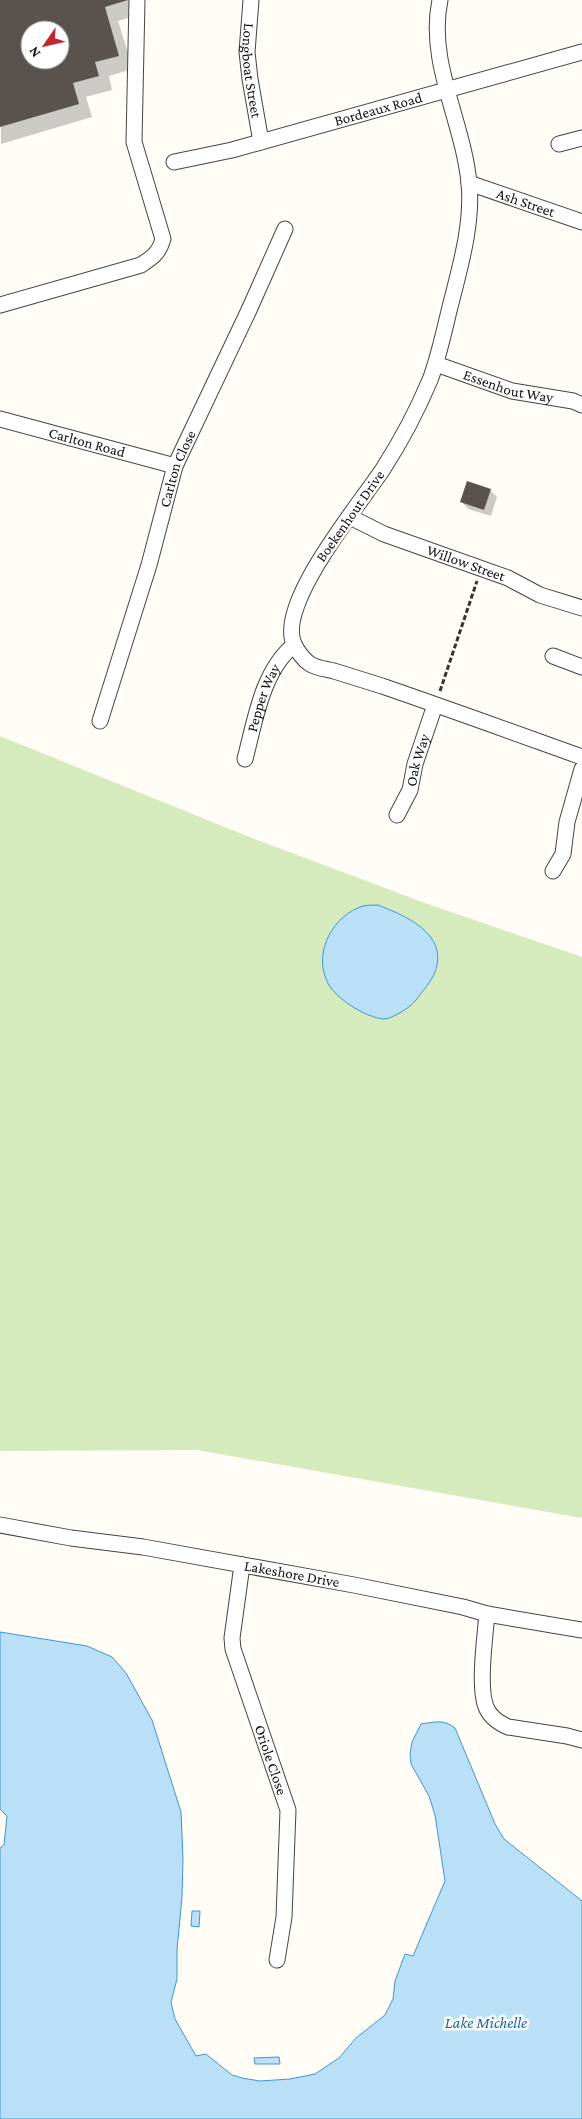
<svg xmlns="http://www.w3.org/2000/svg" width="582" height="2119" viewBox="0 0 582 2119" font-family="'Crimson Pro',serif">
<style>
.green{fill:#d5ebbd}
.water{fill:#b9e0f7;stroke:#3f96cf}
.shadow{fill:#0003;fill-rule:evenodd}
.building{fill:#5a524d;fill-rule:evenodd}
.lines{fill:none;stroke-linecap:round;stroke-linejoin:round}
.street-casing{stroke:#444;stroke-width:17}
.path{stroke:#333;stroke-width:3;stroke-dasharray:5 2.5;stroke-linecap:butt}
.street{stroke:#fff;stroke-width:15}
.labels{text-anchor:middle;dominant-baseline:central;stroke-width:5;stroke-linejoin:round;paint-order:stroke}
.street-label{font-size:15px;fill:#111;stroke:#fff}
.water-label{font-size:16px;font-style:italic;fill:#1768a6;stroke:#fff}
</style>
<rect width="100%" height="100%" fill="#fffdf5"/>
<polygon class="green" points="0,736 247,836 425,903 582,957 582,1518 197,1450 0,1451"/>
<g class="water">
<path d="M378,905C406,916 449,934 435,972C431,982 422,992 416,1000C411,1007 392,1019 384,1019C366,1018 332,997 326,979C314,950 334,915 363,906C368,905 374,905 378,905Z"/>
<path d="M0,1632L87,1646L112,1657L126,1673L152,1720L181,1812L183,1859L182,1897L177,1950V1979L171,2002L175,2019L196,2056L206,2054L232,2075L242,2078L260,2081L290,2079L315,2074L339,2058L356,2038L385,2015L393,1999L395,1981L405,1954L413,1956L445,1881L435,1815L429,1796L411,1764L410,1753L412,1742L421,1724C435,1722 444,1719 455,1728L495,1824L504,1839L582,1901V2119H0V1848L4,1845L7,1816L0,1809Z"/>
<polygon points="192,1911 200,1911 199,1927 191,1926"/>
<polygon points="279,2057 280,2064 255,2064 254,2058"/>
</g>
<g class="shadow">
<path d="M0,0H138L142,14L118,21L133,69L109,76L112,90L86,97L92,117L1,144ZM30,30H60V60H30Z"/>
<polygon points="490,490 497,497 491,516 468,509 461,501"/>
</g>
<g class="building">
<path d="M0,0H128L105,7L119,56L95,62L99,76L73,83L79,104L0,127ZM30,30H60V60H30Z"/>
<polygon points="467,481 491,489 484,510 460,502"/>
</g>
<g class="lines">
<g class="street-casing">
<g id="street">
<path id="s1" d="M251,0L247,52L250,79L261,142"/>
<path d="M440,0C427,62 463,121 469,183C473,224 460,267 450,307C444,331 439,356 430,380C417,411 401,441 383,469C360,504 276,604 294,644C297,651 304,660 310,664C316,668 326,669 334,671C350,676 366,681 382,686C449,709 515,733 582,757"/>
<polyline points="559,144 582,138"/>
<path id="s2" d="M174,162L232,150L582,52"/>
<path id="s3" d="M469,183L582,222"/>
<path d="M0,305L141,265C153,257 159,253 163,239L134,142L137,0"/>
<path id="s4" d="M436,364L512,391L573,401L582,405"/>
<path id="s5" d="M0,419L175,466"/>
<path id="s6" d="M350,517L384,534L508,578L540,595L582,608"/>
<polyline points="553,656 582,667"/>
<path id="s7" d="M100,721L149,565L175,466L249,310L285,229"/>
<path id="s8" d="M245,759C255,721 262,671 294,645"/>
<path id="s9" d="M397,815L410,790L415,764L435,705"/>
<polyline points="553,871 563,854 567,822 582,769"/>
<path id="s10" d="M0,1525L71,1538L143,1547L354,1585L463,1607L487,1614L582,1630"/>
<path id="s11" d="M242,1565L232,1638L233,1649L288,1810L284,1917L277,1960"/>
<path d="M487,1614C485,1637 478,1687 486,1707C490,1717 499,1723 508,1727L567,1736L582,1740"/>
</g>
</g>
<polyline class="path" points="440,691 477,581"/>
<use href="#street" class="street"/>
</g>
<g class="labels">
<g class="street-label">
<text stroke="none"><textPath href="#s1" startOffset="71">Longboat Street</textPath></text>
<text stroke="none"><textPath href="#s2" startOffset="211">Bordeaux Road</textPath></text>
<text stroke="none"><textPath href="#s3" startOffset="60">Ash Street</textPath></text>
<text stroke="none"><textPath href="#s4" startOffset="76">Essenhout Way</textPath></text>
<text stroke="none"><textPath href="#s5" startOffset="90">Carlton Road</textPath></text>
<text stroke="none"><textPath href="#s7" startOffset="264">Carlton Close</textPath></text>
<text transform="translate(350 516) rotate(-55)">Boekenhout Drive</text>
<text stroke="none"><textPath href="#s6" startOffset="125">Willow Street</textPath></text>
<text stroke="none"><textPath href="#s8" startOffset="64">Pepper Way</textPath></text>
<text stroke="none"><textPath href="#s9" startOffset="59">Oak Way</textPath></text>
<text stroke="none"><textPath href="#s10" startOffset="296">Lakeshore Drive</textPath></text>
<text stroke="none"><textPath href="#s11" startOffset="202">Oriole Close</textPath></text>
</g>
<g class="water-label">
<text x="486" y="2022">Lake Michelle</text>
</g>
</g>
<g transform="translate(45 45) rotate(236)"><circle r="24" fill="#ffffff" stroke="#a0a0a0"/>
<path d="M0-4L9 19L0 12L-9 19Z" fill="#c4262e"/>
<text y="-8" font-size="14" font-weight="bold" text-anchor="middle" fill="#111111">N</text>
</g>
</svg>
